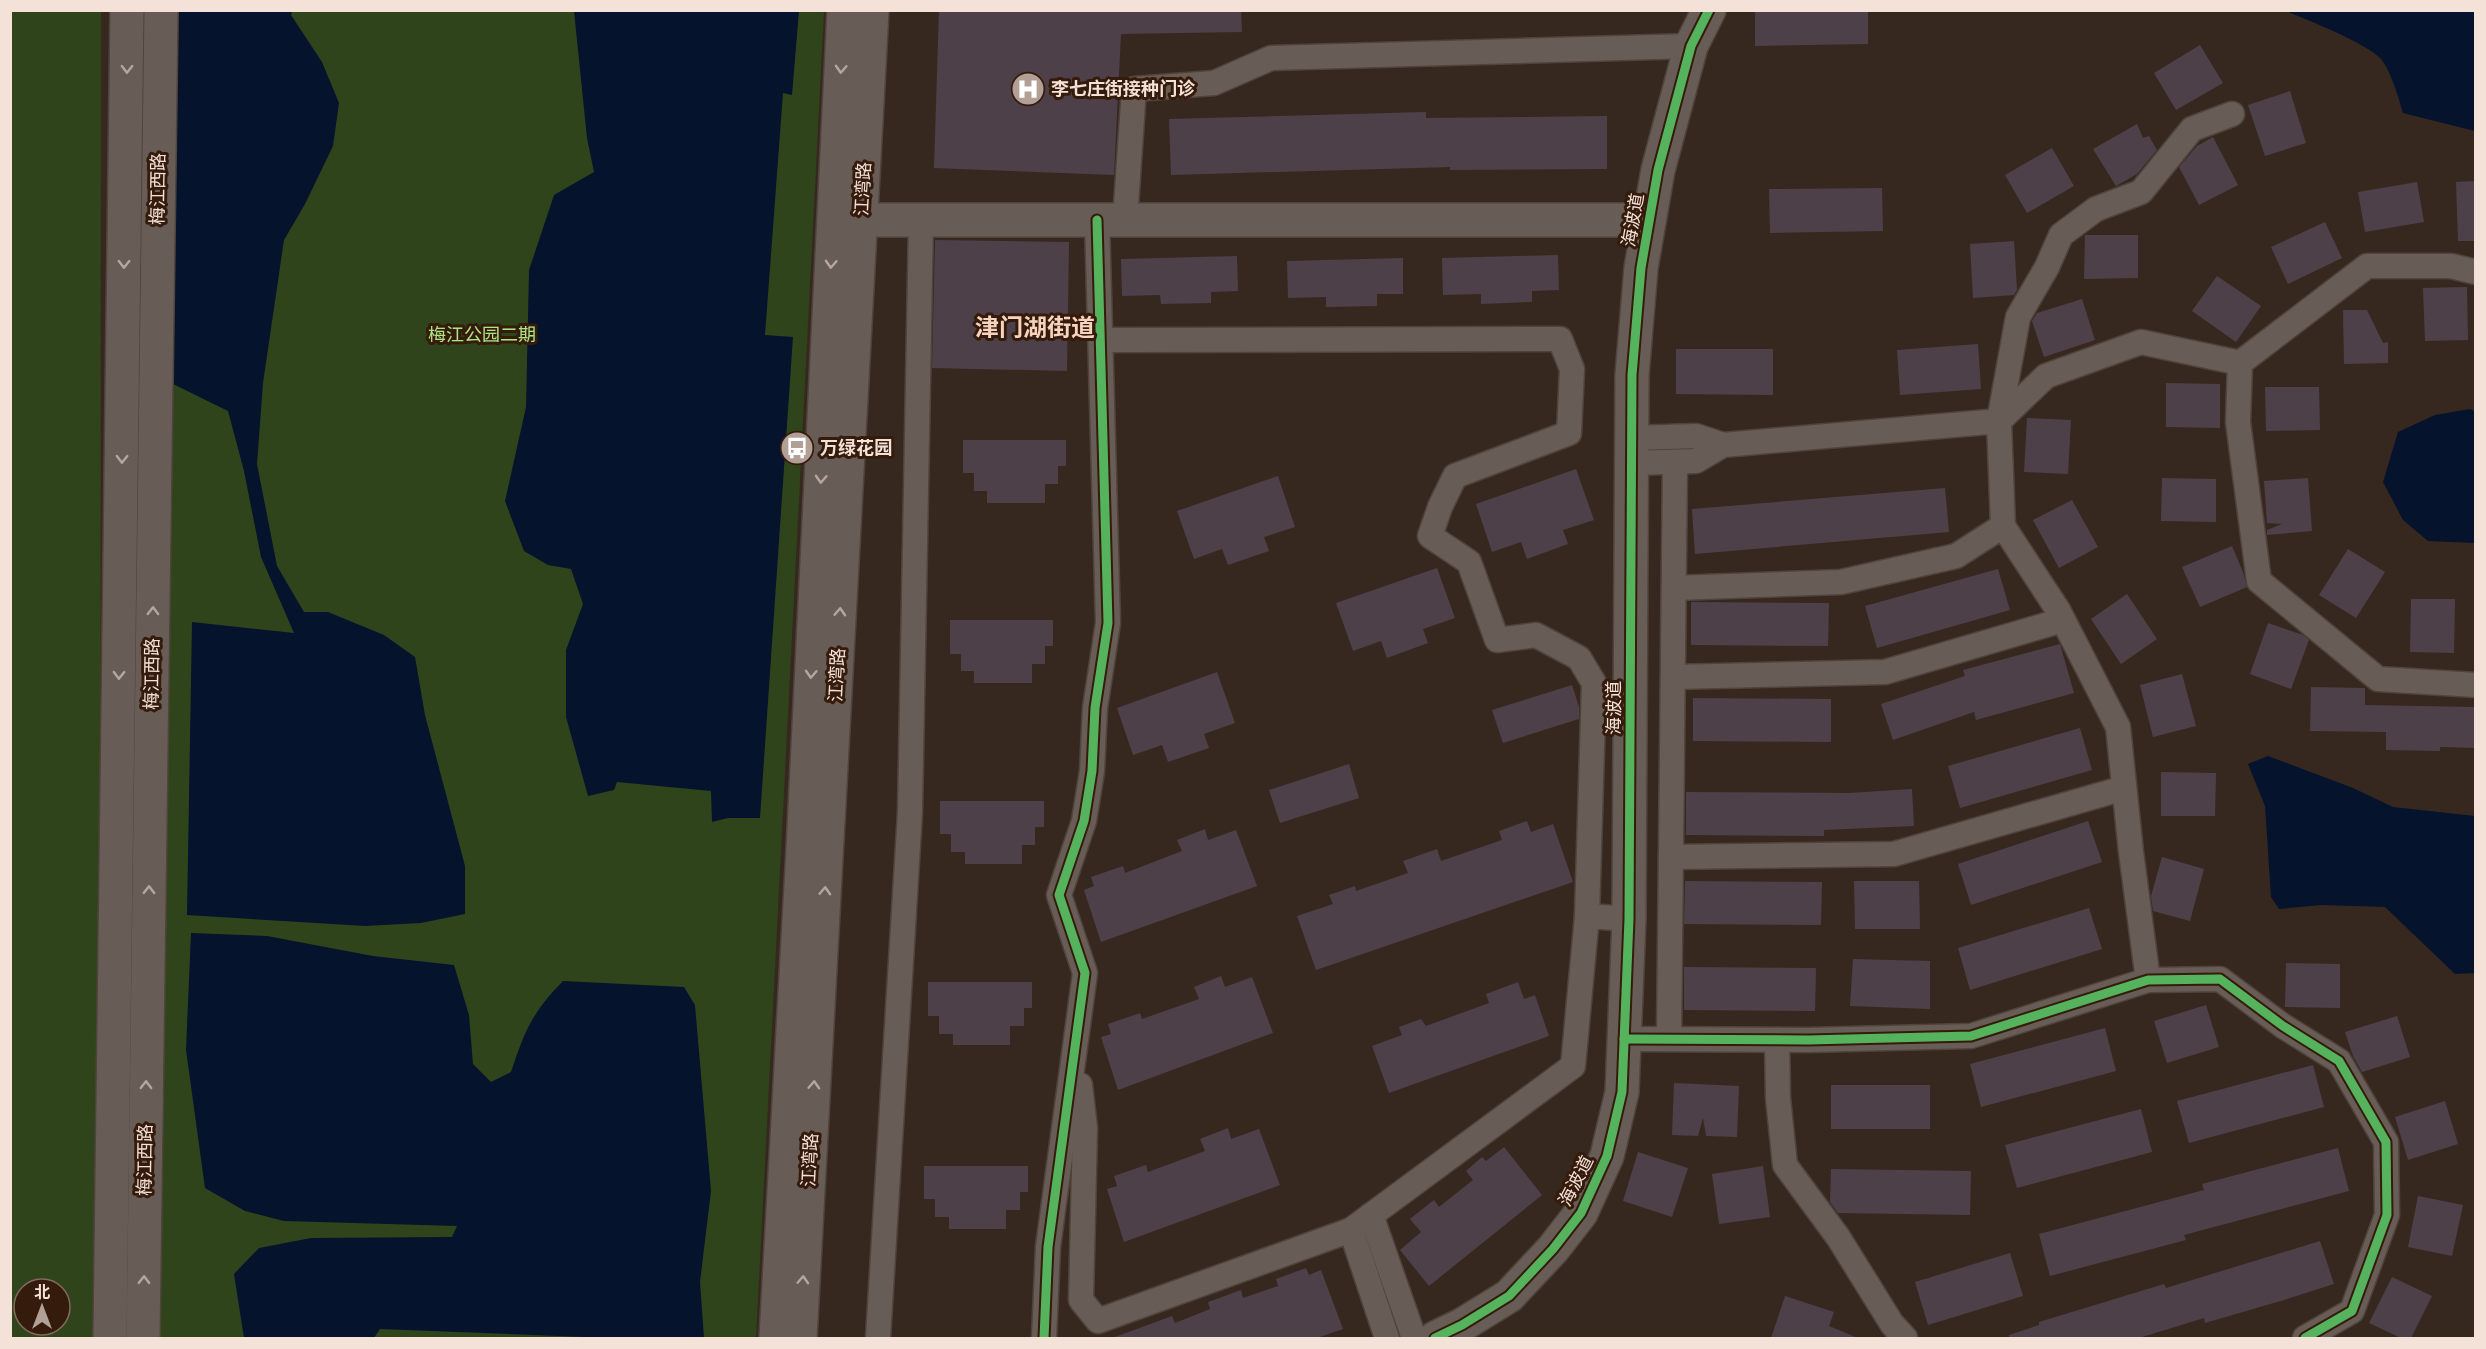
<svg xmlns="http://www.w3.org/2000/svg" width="2486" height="1349" viewBox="0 0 2486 1349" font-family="'DM Sans','Noto Sans SC',sans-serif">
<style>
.green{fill:#30441b;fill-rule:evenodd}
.water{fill:#05132d}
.building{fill:#4e4049}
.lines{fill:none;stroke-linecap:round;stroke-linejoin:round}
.street-casing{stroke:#4f433c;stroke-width:27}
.secondary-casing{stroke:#4f433c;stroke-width:36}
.street{stroke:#685d56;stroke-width:24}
.secondary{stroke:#685d56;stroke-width:33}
.cycleway-casing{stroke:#351b0c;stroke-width:13}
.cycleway{stroke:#56b35d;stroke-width:9}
.oneway{stroke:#b5a69e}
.labels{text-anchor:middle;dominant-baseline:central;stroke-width:6;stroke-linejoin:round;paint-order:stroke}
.poi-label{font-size:18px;font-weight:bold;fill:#f4e1d8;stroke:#351b0c;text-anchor:start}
.street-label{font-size:18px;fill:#f4e1d8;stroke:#351b0c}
.park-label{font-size:18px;fill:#ade582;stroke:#351b0c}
.district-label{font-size:24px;font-weight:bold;fill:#f6d2bf;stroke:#351b0c}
</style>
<rect width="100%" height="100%" fill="#36281f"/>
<g class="green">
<path d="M10,11H101L100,1338H11ZM24,1289H60V1325H24Z"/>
<polygon points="159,11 824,11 756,1338 153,1338"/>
</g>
<g class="water">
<polygon points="176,11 292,11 291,15 322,62 339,103 333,146 305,204 284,240 263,383 257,464 277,566 304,612 328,612 384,635 415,657 425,715 465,866 465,914 421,923 365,926 187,915 192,622 294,633 261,557 244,471 228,411 171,383"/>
<polygon points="574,11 799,11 792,95 783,93 765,335 793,337 760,818 728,818 712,822 711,791 617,782 614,790 588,796 566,717 566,650 583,604 571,569 548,565 524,551 505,501 526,407 529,270 554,195 594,172 587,138"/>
<path d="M2286,11H2475V131L2403,113C2399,99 2390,67 2379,57C2359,40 2312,22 2286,11Z"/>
<polygon points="2470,409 2476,412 2475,543 2428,541 2403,520 2383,482 2398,432 2435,415"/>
<polygon points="2268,756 2353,788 2393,807 2475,816 2475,973 2455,974 2385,907 2321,905 2279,909 2271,897 2265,806 2248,764"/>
<path d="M191,933L267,936L373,956L454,965L469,1015L473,1064L491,1082L511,1072C525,1030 532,1013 563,981L684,987L695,1005L711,1191L700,1282L704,1338H610L380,1329L374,1338H244L234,1274L259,1248L311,1238L452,1237L457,1226L284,1221L245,1211L205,1188L186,1050Z"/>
</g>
<g class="building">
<polygon points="939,10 1241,10 1242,32 1121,34 1114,175 934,168"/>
<polygon points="1755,10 1868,10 1868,44 1755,46"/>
<polygon points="2200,45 2223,83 2176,110 2154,73"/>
<polygon points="2290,91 2306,143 2265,156 2248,105"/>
<polygon points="1426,112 1426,118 1607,116 1607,169 1450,170 1450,167 1171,175 1169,119"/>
<polygon points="2137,124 2143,138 2149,136 2157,150 2137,174 2116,186 2093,149"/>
<polygon points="2213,137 2238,185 2199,205 2179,167 2197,146"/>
<polygon points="2052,148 2074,186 2027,213 2005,175"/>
<polygon points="2475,181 2475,241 2458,241 2456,182"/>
<polygon points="2417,182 2424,222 2365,232 2358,192"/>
<polygon points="1882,188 1883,231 1770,233 1769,189"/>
<polygon points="2325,222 2342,258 2288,284 2271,247"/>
<polygon points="2085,235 2138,235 2138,278 2084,279"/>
<polygon points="935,240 1069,242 1067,371 932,368"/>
<polygon points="2014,241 2017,290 2014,295 1973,298 1970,244"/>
<polygon points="1558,255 1559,290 1532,291 1532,302 1481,304 1481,294 1443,295 1442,258"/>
<polygon points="1237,256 1238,291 1211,292 1211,303 1161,304 1160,295 1122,296 1121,259"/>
<polygon points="1403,258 1403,294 1377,294 1377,306 1326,307 1326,297 1288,298 1287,261"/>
<polygon points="2217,276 2261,306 2236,342 2192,311"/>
<polygon points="2467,287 2468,340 2425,341 2423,288"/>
<polygon points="2082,299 2095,340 2044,357 2032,321 2037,313"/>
<polygon points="2343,310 2367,310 2383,343 2388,342 2388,363 2344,364"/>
<polygon points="1978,344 1981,389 1900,395 1897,350"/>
<polygon points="1676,349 1773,349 1773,395 1676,394"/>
<polygon points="2166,383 2220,384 2220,428 2166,427"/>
<polygon points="2265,387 2319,387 2320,430 2266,431"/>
<polygon points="2027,418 2071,420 2068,474 2024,472"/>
<polygon points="963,440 1066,440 1066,466 1058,466 1058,484 1045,484 1045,503 987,503 987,491 974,491 974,473 963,473"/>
<polygon points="1576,469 1594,520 1563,530 1568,544 1527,559 1521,542 1492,552 1476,504"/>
<polygon points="1278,476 1295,527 1264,537 1269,551 1228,565 1222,549 1194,559 1177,511"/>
<polygon points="2162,478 2216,479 2216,522 2161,521"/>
<polygon points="2308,478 2312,531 2267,535 2267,530 2282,524 2267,523 2264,481"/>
<polygon points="1945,488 1949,532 1695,554 1692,509"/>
<polygon points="2072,500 2098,547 2059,568 2033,520"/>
<polygon points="2232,546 2243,572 2247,587 2200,607 2182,567"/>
<polygon points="2348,549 2385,572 2356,618 2319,595"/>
<polygon points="1437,568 1455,618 1423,629 1428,643 1387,658 1381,641 1353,651 1336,603"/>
<polygon points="1998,569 2010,610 1877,648 1865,606"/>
<polygon points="2127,594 2157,639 2121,664 2091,619"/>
<polygon points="2411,599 2455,599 2454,653 2410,652"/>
<polygon points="1691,602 1829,603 1828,646 1691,645"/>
<polygon points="950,620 1053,620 1053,646 1045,646 1045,664 1032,664 1032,683 974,683 974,671 961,671 961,654 950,654"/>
<polygon points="2268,623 2303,635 2309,640 2291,689 2250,674"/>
<polygon points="2060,644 2074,693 1976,720 1974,712 1893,740 1881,704 1965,676 1963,670"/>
<polygon points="1217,672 1235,723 1204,734 1209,748 1168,762 1162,745 1133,755 1117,708"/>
<polygon points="2182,674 2196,726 2153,737 2140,685"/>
<polygon points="1572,685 1579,707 1579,719 1503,743 1492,710"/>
<polygon points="2311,687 2365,688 2365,705 2475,707 2475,748 2440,747 2440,751 2386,750 2386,732 2310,731"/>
<polygon points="1693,698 1831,699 1831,742 1693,741"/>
<polygon points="2080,728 2092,770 1960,808 1948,766"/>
<polygon points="1349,764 1359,798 1280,823 1269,790"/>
<polygon points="2161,772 2216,773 2215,816 2161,816"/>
<polygon points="1912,789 1914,826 1824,830 1824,836 1686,835 1686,792 1849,793"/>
<polygon points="940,801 1044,801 1044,827 1035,827 1035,845 1022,845 1022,864 965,864 965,852 951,852 951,834 940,834"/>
<polygon points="1527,821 1531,832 1553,824 1573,882 1316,970 1297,916 1333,904 1329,895 1355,886 1356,891 1408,873 1403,861 1437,849 1441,861 1502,840 1499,831"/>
<polygon points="2088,821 2102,862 1971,905 1958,864"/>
<polygon points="1205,829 1208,840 1236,830 1257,886 1101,942 1084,890 1094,886 1091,877 1123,866 1125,873 1182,851 1177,840"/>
<polygon points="2162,857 2204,869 2190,921 2153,911 2151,896"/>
<polygon points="1685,881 1822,882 1821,925 1684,924"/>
<polygon points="1854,881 1919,881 1920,929 1855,929"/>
<polygon points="2089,908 2102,949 1970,990 1958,948"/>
<polygon points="1853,959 1930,961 1930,1009 1850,1006"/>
<polygon points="2286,963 2340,964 2340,1008 2285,1007"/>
<polygon points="1684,967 1816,968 1815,1011 1684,1010"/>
<polygon points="1221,976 1225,987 1252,977 1273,1033 1118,1090 1101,1037 1111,1034 1108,1024 1140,1013 1142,1019 1199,999 1194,987"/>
<polygon points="928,982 1032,982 1032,1008 1024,1008 1024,1026 1010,1026 1010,1045 953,1045 953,1034 939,1034 939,1016 928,1016"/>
<polygon points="1518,982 1524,999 1535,995 1549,1036 1389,1093 1372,1046 1402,1035 1399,1027 1421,1019 1426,1026 1489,1003 1486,994"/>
<polygon points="2206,1005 2219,1047 2167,1063 2154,1021"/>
<polygon points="2397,1016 2410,1057 2362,1072 2353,1056 2345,1032"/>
<polygon points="2105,1028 2116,1071 1981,1107 1970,1064"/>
<polygon points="2313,1065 2324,1107 2189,1143 2177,1101"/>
<polygon points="1674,1083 1739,1086 1737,1137 1706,1136 1703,1118 1698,1136 1672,1135"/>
<rect x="1831" y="1085" width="99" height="44"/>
<polygon points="2445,1101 2458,1144 2408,1160 2395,1117"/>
<polygon points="2141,1109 2152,1152 2017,1188 2005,1145"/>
<polygon points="1228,1128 1231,1139 1259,1129 1280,1185 1124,1242 1107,1189 1117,1186 1114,1176 1146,1165 1148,1172 1205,1151 1200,1139"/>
<polygon points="1504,1147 1542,1195 1429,1286 1400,1250 1421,1232 1410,1219 1434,1200 1439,1207 1473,1180 1466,1171 1482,1157 1486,1161"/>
<polygon points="2338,1148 2349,1191 2184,1235 2186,1240 2050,1276 2039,1234 2204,1190 2202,1184"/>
<polygon points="1638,1152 1688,1168 1672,1217 1623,1201"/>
<polygon points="924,1166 1028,1166 1028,1192 1020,1192 1020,1210 1006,1210 1006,1229 949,1229 949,1217 935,1217 935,1199 924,1199"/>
<polygon points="1763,1166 1770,1217 1719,1224 1712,1174"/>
<polygon points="1831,1169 1971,1171 1970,1215 1838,1213 1830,1202"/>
<polygon points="2418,1196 2463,1205 2452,1256 2408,1247"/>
<polygon points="2320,1241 2334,1284 2284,1300 2205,1323 2204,1318 2139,1338 2009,1338 2009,1335 2039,1325 2039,1322 2164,1284 2166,1288"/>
<polygon points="2010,1253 2023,1296 1928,1325 1915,1282"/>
<polygon points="1306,1268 1309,1275 1321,1270 1343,1329 1317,1338 1115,1338 1115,1337 1172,1316 1175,1323 1210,1309 1208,1302 1241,1290 1243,1298 1278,1286 1276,1279"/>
<polygon points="2392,1277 2432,1296 2411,1338 2401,1338 2369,1323"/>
<polygon points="1785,1296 1834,1312 1829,1326 1858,1338 1771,1338"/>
</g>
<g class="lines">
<g class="street-casing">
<g id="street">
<polyline points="1125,220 1134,89 1214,83 1271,58 1691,46"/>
<polyline points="2476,272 2451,266 2367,266 2240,363 2238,422 2259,581 2378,679 2476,685"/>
<polyline points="1101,340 1560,339 1572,369 1569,433 1455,476 1440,507 1430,536 1469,562 1497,640 1536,635 1579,658 1594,683 1587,916"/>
<polyline points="1999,421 2018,317 2047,267 2061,235 2096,209 2141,192 2192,129 2232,114"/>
<polyline points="1999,421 2046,376 2141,342 2240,363"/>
<polyline points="1632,438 1696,436 1723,445 1999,421 2003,526 2058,610 2118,727 2131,852 2148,980"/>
<polyline points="1632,463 1696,461 1723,445"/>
<polyline points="1674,588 1841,582 1956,556 2003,526"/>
<polyline points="1673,677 1885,672 2063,620"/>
<polyline points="1671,857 1894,854 2124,788"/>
<polyline points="1624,1039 1808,1040 1971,1036 2148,980 2220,979 2283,1026 2339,1061 2386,1142 2387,1215 2352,1311 2305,1338"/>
<polyline points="1669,1039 1675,462"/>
<polyline points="1777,1040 1778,1098 1785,1165 1838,1237 1892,1324 1905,1338"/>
<polyline points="1080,1085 1085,1128 1081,1300 1098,1321 1351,1230"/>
<polyline points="1371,1215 1414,1338"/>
<polyline points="878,1338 910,812 921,220"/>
<polyline points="1044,1338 1048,1247 1085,973 1059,895 1084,821 1092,771 1095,708 1108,623 1097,220"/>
<polyline points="1387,1338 1351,1230 1573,1066 1587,916 1629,919"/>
</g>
</g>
<g class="secondary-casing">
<g id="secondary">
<polyline points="841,220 1649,220"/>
<polyline points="110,1338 127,10"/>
<polyline points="143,1338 161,10"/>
<polyline points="776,1338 803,849 844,10"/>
<polyline points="800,1338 872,10"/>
<polyline points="1435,1338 1462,1325 1509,1296 1553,1249 1581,1213 1607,1156 1622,1092 1629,919 1632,375 1641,268 1658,170 1691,46 1709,10"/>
</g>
</g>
<use href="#street" class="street"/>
<use href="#secondary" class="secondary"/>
<g class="cycleway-casing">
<g id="cycleway">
<polyline points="1624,1039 1808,1040 1971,1036 2148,980 2220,979 2283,1026 2339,1061 2386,1142 2387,1215 2352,1311 2305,1338"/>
<polyline points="1044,1338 1048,1247 1085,973 1059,895 1084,821 1092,771 1095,708 1108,623 1097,220"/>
<polyline points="1435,1338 1462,1325 1509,1296 1553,1249 1581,1213 1607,1156 1622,1092 1629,919 1632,375 1641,268 1658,170 1691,46 1709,10"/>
</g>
</g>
<use href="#cycleway" class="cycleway"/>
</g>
<defs><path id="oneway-chevron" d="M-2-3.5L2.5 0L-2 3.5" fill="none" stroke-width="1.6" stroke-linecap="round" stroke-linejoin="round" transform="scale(1.5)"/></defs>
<g class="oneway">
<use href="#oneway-chevron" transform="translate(127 69) rotate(91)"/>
<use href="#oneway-chevron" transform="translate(841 69) rotate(93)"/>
<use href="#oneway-chevron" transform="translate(124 264) rotate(91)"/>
<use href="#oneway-chevron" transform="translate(831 264) rotate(93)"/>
<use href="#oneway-chevron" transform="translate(122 459) rotate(91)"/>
<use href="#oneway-chevron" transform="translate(821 479) rotate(93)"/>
<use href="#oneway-chevron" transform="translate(153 611) rotate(-89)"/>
<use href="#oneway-chevron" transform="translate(840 612) rotate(-87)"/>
<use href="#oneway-chevron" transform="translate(811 674) rotate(93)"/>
<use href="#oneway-chevron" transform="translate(119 675) rotate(91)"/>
<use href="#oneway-chevron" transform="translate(149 890) rotate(-89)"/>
<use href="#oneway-chevron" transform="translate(825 891) rotate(-87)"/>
<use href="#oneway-chevron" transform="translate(146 1085) rotate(-89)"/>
<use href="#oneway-chevron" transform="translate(814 1085) rotate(-87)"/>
<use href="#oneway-chevron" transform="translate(144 1280) rotate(-89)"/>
<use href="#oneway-chevron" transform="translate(803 1280) rotate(-87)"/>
</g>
<defs>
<g id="hospital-disc" transform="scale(1.725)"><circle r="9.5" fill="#b2a097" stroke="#351b0c"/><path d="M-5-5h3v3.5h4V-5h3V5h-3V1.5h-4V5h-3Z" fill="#fff"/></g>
<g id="bus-disc" transform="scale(1.725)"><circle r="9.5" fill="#b2a097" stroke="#351b0c"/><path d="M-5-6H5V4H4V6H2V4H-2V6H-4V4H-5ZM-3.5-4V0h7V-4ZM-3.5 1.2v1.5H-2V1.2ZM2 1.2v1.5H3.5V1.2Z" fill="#fff"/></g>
</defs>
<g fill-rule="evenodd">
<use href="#hospital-disc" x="1028" y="89"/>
<use href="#bus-disc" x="797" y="448"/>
</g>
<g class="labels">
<g class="poi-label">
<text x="1051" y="89">李七庄街接种门诊</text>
<text x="820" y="448">万绿花园</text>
</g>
<g class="street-label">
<text transform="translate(158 189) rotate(-89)">梅江西路</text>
<text transform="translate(863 189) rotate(-87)">江湾路</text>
<text transform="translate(1633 220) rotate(-80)">海波道</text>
<text transform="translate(152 674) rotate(-89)">梅江西路</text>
<text transform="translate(837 675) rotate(-87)">江湾路</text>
<text transform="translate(1614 708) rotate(-90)">海波道</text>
<text transform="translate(145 1160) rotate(-89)">梅江西路</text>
<text transform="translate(810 1160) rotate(-87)">江湾路</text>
<text transform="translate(1576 1181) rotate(-63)">海波道</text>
</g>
<g class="park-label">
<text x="482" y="335">梅江公园二期</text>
</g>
<g class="district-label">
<text x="1035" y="327">津门湖街道</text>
</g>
</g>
<rect width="2486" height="1349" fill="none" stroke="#f4e1d8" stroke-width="24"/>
<g transform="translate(42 1307)"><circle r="28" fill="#351b0c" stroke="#816a5e" stroke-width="1.5"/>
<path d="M0-4.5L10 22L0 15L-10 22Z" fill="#b2a097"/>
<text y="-9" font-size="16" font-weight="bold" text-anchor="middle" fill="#f4e1d8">北</text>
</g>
</svg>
